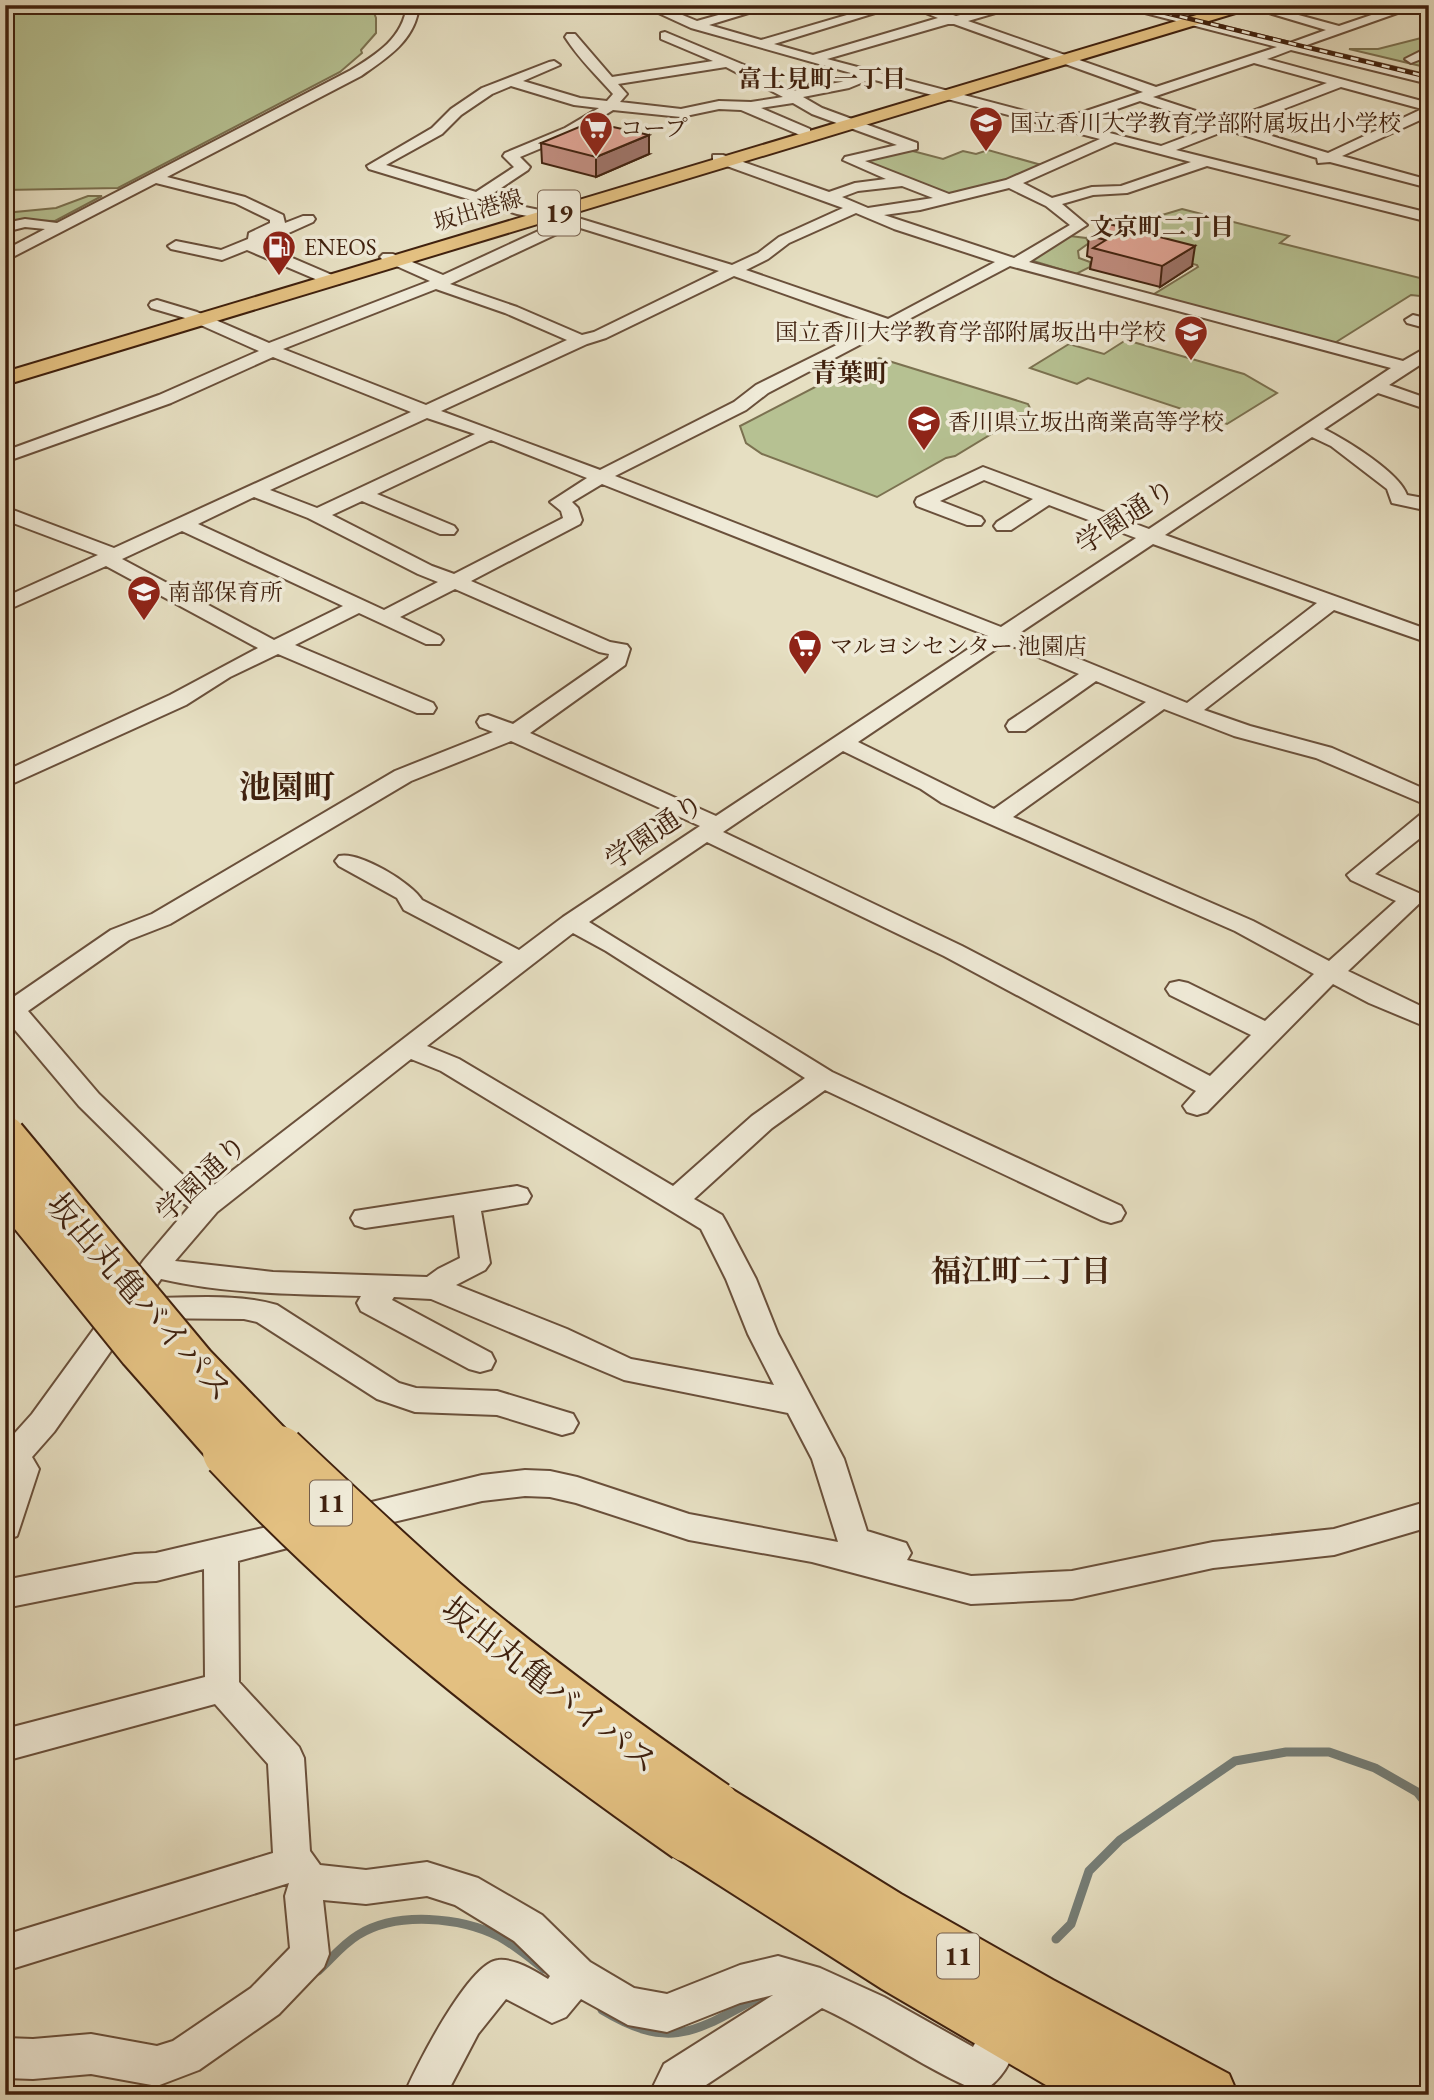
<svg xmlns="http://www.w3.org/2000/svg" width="1434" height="2100" viewBox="0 0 1434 2100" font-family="'EB Garamond','Noto Serif JP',serif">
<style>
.green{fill:#b6c192;stroke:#7b7150;stroke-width:2}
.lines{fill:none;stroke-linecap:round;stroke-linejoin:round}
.stream{stroke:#757d76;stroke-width:9}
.minor-casing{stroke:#6a503b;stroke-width:4}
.major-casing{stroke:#40210e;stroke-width:4}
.highway-casing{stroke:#40210e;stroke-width:4}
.minor{fill:#efead7;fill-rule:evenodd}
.major{fill:#e3c081;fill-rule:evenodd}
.highway{fill:#e3c081;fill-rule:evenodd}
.rail-casing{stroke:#40210e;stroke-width:4.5}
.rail{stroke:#efead7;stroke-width:2.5;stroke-dasharray:8;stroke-linecap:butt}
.highway-bridge-far1-casing{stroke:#40210e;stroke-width:45;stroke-linecap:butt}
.highway-bridge-casing{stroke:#40210e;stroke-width:56;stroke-linecap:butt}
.highway-bridge-far1{stroke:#e3c081;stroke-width:41}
.highway-bridge{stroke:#e3c081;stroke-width:52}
.wall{fill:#c28e81;stroke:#40210e;stroke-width:2}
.shaded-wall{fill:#9e7469;stroke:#40210e;stroke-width:2}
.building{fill:#e1a596;stroke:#40210e;stroke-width:2}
.labels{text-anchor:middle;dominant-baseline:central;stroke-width:7;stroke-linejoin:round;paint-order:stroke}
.far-poi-label{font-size:23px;fill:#40210e;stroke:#efead7;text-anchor:start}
.far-street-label{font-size:23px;fill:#40210e;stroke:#efead7}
.far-neighbourhood-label{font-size:24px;font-weight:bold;fill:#40210e;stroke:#efead7}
.shield{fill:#efead7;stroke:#745d4a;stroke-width:2}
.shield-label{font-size:26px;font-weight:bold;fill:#40210e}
.far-quarter-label{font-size:26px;font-weight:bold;fill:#40210e;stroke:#efead7}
.street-label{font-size:28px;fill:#40210e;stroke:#efead7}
.neighbourhood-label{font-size:30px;font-weight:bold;fill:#40210e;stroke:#efead7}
.quarter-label{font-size:32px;font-weight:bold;fill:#40210e;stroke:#efead7}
.near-street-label{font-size:33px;fill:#40210e;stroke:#efead7}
</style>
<rect width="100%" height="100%" fill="#e6dfc2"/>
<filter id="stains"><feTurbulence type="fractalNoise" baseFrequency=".00286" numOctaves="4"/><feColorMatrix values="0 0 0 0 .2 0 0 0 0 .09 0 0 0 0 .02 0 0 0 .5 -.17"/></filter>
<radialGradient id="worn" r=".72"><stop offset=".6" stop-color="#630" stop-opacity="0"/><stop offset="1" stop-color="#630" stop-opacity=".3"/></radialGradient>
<g class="green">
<polygon points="5,5 371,5 376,18 376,33 361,50 362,53 340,72 118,188 5,190"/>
<polygon points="1421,38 1429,40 1429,68 1349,49 1378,49"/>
<polygon points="905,149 943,159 963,151 976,154 988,150 1045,166 1007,182 949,197 857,161"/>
<polygon points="88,196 102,196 55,221 5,220 5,213 56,208"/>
<polygon points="1182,209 1289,236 1280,243 1428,280 1429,297 1411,295 1333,344 1151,296 1198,267 1197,265 1108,240 1142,221"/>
<polygon points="1070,236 1086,238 1089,243 1078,251 1079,258 1090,262 1090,267 1076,274 1030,260"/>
<polygon points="1126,340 1244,374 1277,393 1227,424 1088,378 1077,384 1030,368 1069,344 1104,354"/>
<polygon points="879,358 1028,404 1031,410 955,456 946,458 877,497 762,454 746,443 740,426 848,370 847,367 863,359 872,362"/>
</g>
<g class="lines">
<g class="stream">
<polyline points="1056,1939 1071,1924 1089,1871 1120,1840 1235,1761 1286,1752 1329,1752 1375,1768 1417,1792 1429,1807"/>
<path d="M318,1971C331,1959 343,1944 358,1935C397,1911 461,1917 500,1937C516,1946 530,1958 544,1969"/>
<path d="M602,2010C670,2051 695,2032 759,1997"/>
</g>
<g class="minor-casing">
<g id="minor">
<path d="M407,5H419C416,40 387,58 361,76L167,177L245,197L283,215L285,223L303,216H313L315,219L313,222L262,245L339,278L341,281L339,284H327L247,250L222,260L171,249L168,246L176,241L221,250L248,239L249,233L270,223V220L235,203L156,183L5,261V250L45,229L25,227L5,232V223L25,219L57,223L351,70C377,54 403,38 407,5Z"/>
<path d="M641,5H658L697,21L754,5H775L709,25L761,40L881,5H901L774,44L813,55L938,18L906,5H924L956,16L1001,5H1023L968,21L1156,87L1277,47L1114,5H1136L1290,43L1326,30L1242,5H1262L1339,26L1401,5H1420L1304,46L1429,76V84L1291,50L1267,59L1429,103V116L1342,156L1429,180V188L1330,162L1318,163L1317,158L1227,130L1176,150L1429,213V222L1207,166L1127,193L1093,195L1062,204L1087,225L1029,262L1403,361L1429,346V359L1389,385L1429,399V410L1378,393L1324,429C1346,440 1399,472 1407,495L1429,499V511L1392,503L1387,489L1331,446L1312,437L1165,535L1429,630V643L1334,610L1204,710L1250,726L1332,748L1429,791V806L1316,758L1234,736L1164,709L1013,817L1253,921L1329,961L1396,901L1351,880L1347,875L1421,814L1429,812V831L1375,874L1421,894L1424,899L1348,971L1429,1010V1028L1369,1003L1333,984L1207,1112L1197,1115L1187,1112L1183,1106L1196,1091L944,956L707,842L589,922L832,1072L1121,1206L1125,1213L1121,1220L1111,1223L1101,1220L825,1090L772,1128L694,1199L722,1215L726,1222L756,1279L778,1334L844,1459L867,1531L906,1543L911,1553L907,1560L971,1576L1072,1571L1213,1542L1334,1529L1429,1501V1527L1334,1555L1213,1568L1072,1599L971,1604L812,1562L689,1540L576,1503L550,1497L525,1496L482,1501L347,1533L335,1529L331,1520L335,1511L482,1475L525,1470L550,1471L577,1477L689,1514L838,1542L812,1459L788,1413L624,1380L431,1299L394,1297L392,1300L491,1353L495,1361L491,1369L480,1372L469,1369L361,1311L357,1303L361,1296C294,1294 226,1294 161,1279L148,1298C191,1298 235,1293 277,1305L399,1383L416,1388L497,1391L573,1414L578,1423L573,1432L562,1435L497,1415L415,1412L377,1399L257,1322L244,1319L134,1318L54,1432L32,1457L39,1469L17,1536L5,1540V1444L32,1414L144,1260L189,1207L165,1191L79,1106L5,1018V993L15,996L111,930L152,914L395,771L493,732L480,727L477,722L480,717L488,715L513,724L608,658L609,654L599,652L455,589L400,617L440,636L443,640L440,644H426L359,613L295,645L433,703L436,708L433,713H417L278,654L230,677L186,705L5,787V771L170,695L258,648L106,566L5,611V597L98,555L5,520V507L114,548L411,412L273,357L171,403L5,462V451L159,395L259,351L185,318L151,308L149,305L151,302L157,300L197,312L269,343L430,281L383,260L380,257L383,254H393L443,275L558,222L517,214L369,169L367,166L432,128L451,109L482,88L549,62L554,61L560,65L523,81L580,98L607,101L613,94C597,76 579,59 565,37L567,34H575L612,77L713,61L661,39V33L665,32L756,70L792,91L841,82L858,75L691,28ZM948,24H954L1143,92L1059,120L827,59ZM1254,63L1327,83L1226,121L1153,97ZM726,67L783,97L751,102L719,101L681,109L620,102L627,94L618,84ZM871,79L1100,139L1006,180L949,194L865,161L917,149V143L822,108L803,97L849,88ZM511,86L574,105L599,108L565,128L505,153L503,156L514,167L476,192L386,165L442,134L461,115L492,94ZM1341,87L1422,109L1328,153L1239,126ZM1140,101L1214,126L1161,146L1074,124ZM793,103L812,114L897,145L845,157L843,160L886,179L855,183L829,192L723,155H713V161L843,208L779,237L758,253L732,265L578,218L525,207L489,196L528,170L530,167L520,157L575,134L613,110L681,117L719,109L741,110L800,135H810V129L761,108ZM1115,142L1191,162L1121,186L1092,187L1052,198L1023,183ZM902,186L933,198L868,208L842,197L858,191ZM1009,188L1046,206L1070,225L1014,258L884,215L920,210ZM856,213L894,229L995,262L888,319L746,270L768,259L789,243ZM574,226L719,271L594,332L582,335L517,307L450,284ZM1010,266L1391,368L1149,529L983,467L917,498L915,502L917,506L967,525H981L984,521L981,517L940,501L984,480L1033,499L997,522L994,526L997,530H1011L1049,505L1136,538L1001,627L615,476L746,410L768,393ZM734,276L875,326L756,385L734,402L600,470L441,411L587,344L606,338ZM436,289L505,313L567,340L426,405L283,349ZM427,418L475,434L317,508L270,490ZM491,440L587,478L550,502L561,511L563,518L454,574L432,566L332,515L362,501L440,534H454L457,530L454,526L377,494ZM602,484L988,636L716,816L530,733L625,665L630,649L627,645L610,642L471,581L580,524L582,520L578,508L572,502ZM254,497L308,518L418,574L438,582L384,610L198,524ZM182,531L343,606L274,640L122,559ZM1153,544L1317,603L1187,703L1018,634ZM1005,643L1079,674L1009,721L1006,726L1009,731H1025L1096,681L1146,702L994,809L858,742ZM511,741L700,826L563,917L519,950L422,900C412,883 359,851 339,856L335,861L339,866L397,898L404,910L503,962L206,1191L185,1177L99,1094L28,1011L129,940L170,924L411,781ZM843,751L921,789L942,803L1235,931L1314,974L1265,1021L1188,983L1179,981L1170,983L1166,989L1170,995L1251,1035L1210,1076L962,946L723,832ZM573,933L606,951L805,1078L752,1116L673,1186L459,1059L427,1046ZM411,1059L441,1071L701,1229L726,1279L748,1334L774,1385L631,1359L567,1329L456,1285L485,1270L490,1263L481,1211L527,1203L531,1196L527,1189L517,1186L355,1211L351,1218L355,1225L365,1228L454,1215L460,1258L438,1269L427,1277L273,1272L175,1261L217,1212Z"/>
<polygon points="1429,47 1429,56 1411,63 1405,59"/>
<polygon points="1413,315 1429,319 1429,329 1407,323 1405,320"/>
<path d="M310,1517L322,1521L326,1530L322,1539L238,1561L239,1682L299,1747L304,1758L310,1851L320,1865L366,1870L427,1862L478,1878L542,1915L590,1962L634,1988L667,1994L740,1965L778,1956L820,1968L884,1997L973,2047L989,2017L1003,2012L1017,2017L1023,2031C1013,2055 1005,2081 980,2092C925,2069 876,2033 822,2008L691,2095H649L664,2064L773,1995L740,2003L667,2032L628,2025L581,1999L566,2017L552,2023L506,1999L478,2034L446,2095H404C415,2068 469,1962 498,1960C514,1958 535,1971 548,1979L550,1976L514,1941L455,1905L427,1896L366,1904L323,1900L329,1954L324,1967L279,2014L199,2070L157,2086L91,2074L33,2079L5,2078V2038L33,2039L91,2034L157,2046L173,2041L251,1988L290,1948L285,1896L289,1883L5,1971V1935L273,1853L268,1764L215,1704L5,1761V1729L205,1677L204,1569L156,1581L135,1582L5,1608V1580L135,1554L156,1553Z"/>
</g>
</g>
<g class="major-casing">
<polygon id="major" points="1230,5 1254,5 1252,8 5,385 5,372"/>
</g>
<g class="highway-casing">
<polygon id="highway" points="714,1783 733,1790 901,1894 1053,1980 1229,2074 1238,2095 1063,2095 882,1989 669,1853 661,1836 669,1819 689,1812 687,1807 695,1790"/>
</g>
<use href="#minor" class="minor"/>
<use href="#major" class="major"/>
<use href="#highway" class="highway"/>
<g class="rail-casing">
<polyline id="rail" points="1133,5 1429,77"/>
</g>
<use href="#rail" class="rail"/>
<g class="highway-bridge-far1-casing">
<g id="highway-bridge-far1">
<polyline points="5,1137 195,1365 281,1454"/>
<polyline points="5,1184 140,1351 231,1454"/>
</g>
</g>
<g class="highway-bridge-casing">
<g id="highway-bridge">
<path d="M229,1452C366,1599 524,1721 688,1836"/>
<path d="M279,1452C333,1503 387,1554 443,1603C529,1676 621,1743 714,1807"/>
</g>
</g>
<use href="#highway-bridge-far1" class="highway-bridge-far1"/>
<use href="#highway-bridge" class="highway-bridge"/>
</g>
<g class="wall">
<polygon points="541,143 649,154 596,177 542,163"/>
<polygon points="1109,224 1192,266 1160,287 1090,269 1092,258 1087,256 1089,236"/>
</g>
<g class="shaded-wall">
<polygon points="649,135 649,154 596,177 596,157"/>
<polygon points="1195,246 1192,266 1160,287 1162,266"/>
</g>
<g class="building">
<polygon points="591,122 649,135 596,157 541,143"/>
<polygon points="1109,224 1195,246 1162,266 1093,248 1106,240 1089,236"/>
</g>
<defs>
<g id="school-pin" transform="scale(1.75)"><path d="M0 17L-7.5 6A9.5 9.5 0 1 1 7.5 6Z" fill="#8f2418" stroke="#efead7"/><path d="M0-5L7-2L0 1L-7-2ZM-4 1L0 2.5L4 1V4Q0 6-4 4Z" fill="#fff"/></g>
<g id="supermarket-pin" transform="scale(1.75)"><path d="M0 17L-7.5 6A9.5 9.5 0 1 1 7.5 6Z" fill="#8f2418" stroke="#efead7"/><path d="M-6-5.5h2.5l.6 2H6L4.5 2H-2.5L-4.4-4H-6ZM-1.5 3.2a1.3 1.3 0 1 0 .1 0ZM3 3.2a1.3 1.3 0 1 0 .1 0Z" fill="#fff"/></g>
<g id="fuel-pin" transform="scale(1.75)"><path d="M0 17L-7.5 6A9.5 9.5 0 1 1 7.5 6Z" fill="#8f2418" stroke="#efead7"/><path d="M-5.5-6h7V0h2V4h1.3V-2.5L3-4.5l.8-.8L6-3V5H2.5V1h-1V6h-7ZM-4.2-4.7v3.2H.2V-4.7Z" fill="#fff"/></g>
</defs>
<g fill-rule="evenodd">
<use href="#school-pin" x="986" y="123"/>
<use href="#supermarket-pin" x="596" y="128"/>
<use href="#fuel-pin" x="279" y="247"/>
<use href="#school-pin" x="1191" y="332"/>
<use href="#school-pin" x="924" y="422"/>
<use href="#school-pin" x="144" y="592"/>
<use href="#supermarket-pin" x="805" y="646"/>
</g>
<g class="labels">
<g class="far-poi-label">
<text x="1010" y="123">国立香川大学教育学部附属坂出小学校</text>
<text x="620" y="128">コープ</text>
<text x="304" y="247">ENEOS</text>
<text x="1166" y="332" text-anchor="end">国立香川大学教育学部附属坂出中学校</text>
<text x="948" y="422">香川県立坂出商業高等学校</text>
<text x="168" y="592">南部保育所</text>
<text x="830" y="646">マルヨシセンター 池園店</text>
</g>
<g class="far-street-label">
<text transform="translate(478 210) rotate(-17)">坂出港線</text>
</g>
<g class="far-neighbourhood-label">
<text x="822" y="78">富士見町一丁目</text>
<text x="1162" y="226">文京町二丁目</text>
</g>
<g class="shield">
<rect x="538" y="190.5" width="42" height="45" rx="5"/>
<rect x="310" y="1480.5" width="42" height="45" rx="5"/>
<rect x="937" y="1933.5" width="42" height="45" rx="5"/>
</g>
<g class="shield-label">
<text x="559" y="213">19</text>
<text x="331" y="1503">11</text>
<text x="958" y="1956">11</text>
</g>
<g class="far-quarter-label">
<text x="850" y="373">青葉町</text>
</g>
<g class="street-label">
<text transform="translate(1125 516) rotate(-33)">学園通り</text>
<text transform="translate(654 831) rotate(-34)">学園通り</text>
<text transform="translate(201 1178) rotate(-43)">学園通り</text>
</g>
<g class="neighbourhood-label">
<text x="1021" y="1270">福江町二丁目</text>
</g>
<g class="quarter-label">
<text x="287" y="787">池園町</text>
</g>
<g class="near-street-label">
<text transform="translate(140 1297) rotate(49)">坂出丸亀バイパス</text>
<text transform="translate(550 1685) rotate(38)">坂出丸亀バイパス</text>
</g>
</g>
<rect width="1434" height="2100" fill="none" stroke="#e6dfc2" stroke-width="28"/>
<rect x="7" y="7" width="1420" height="2086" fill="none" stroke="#40210e" stroke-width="3.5"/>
<rect x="14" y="14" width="1406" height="2072" fill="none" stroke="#40210e" stroke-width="2"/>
<rect width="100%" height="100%" filter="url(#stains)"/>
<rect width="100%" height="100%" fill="url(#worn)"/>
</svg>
